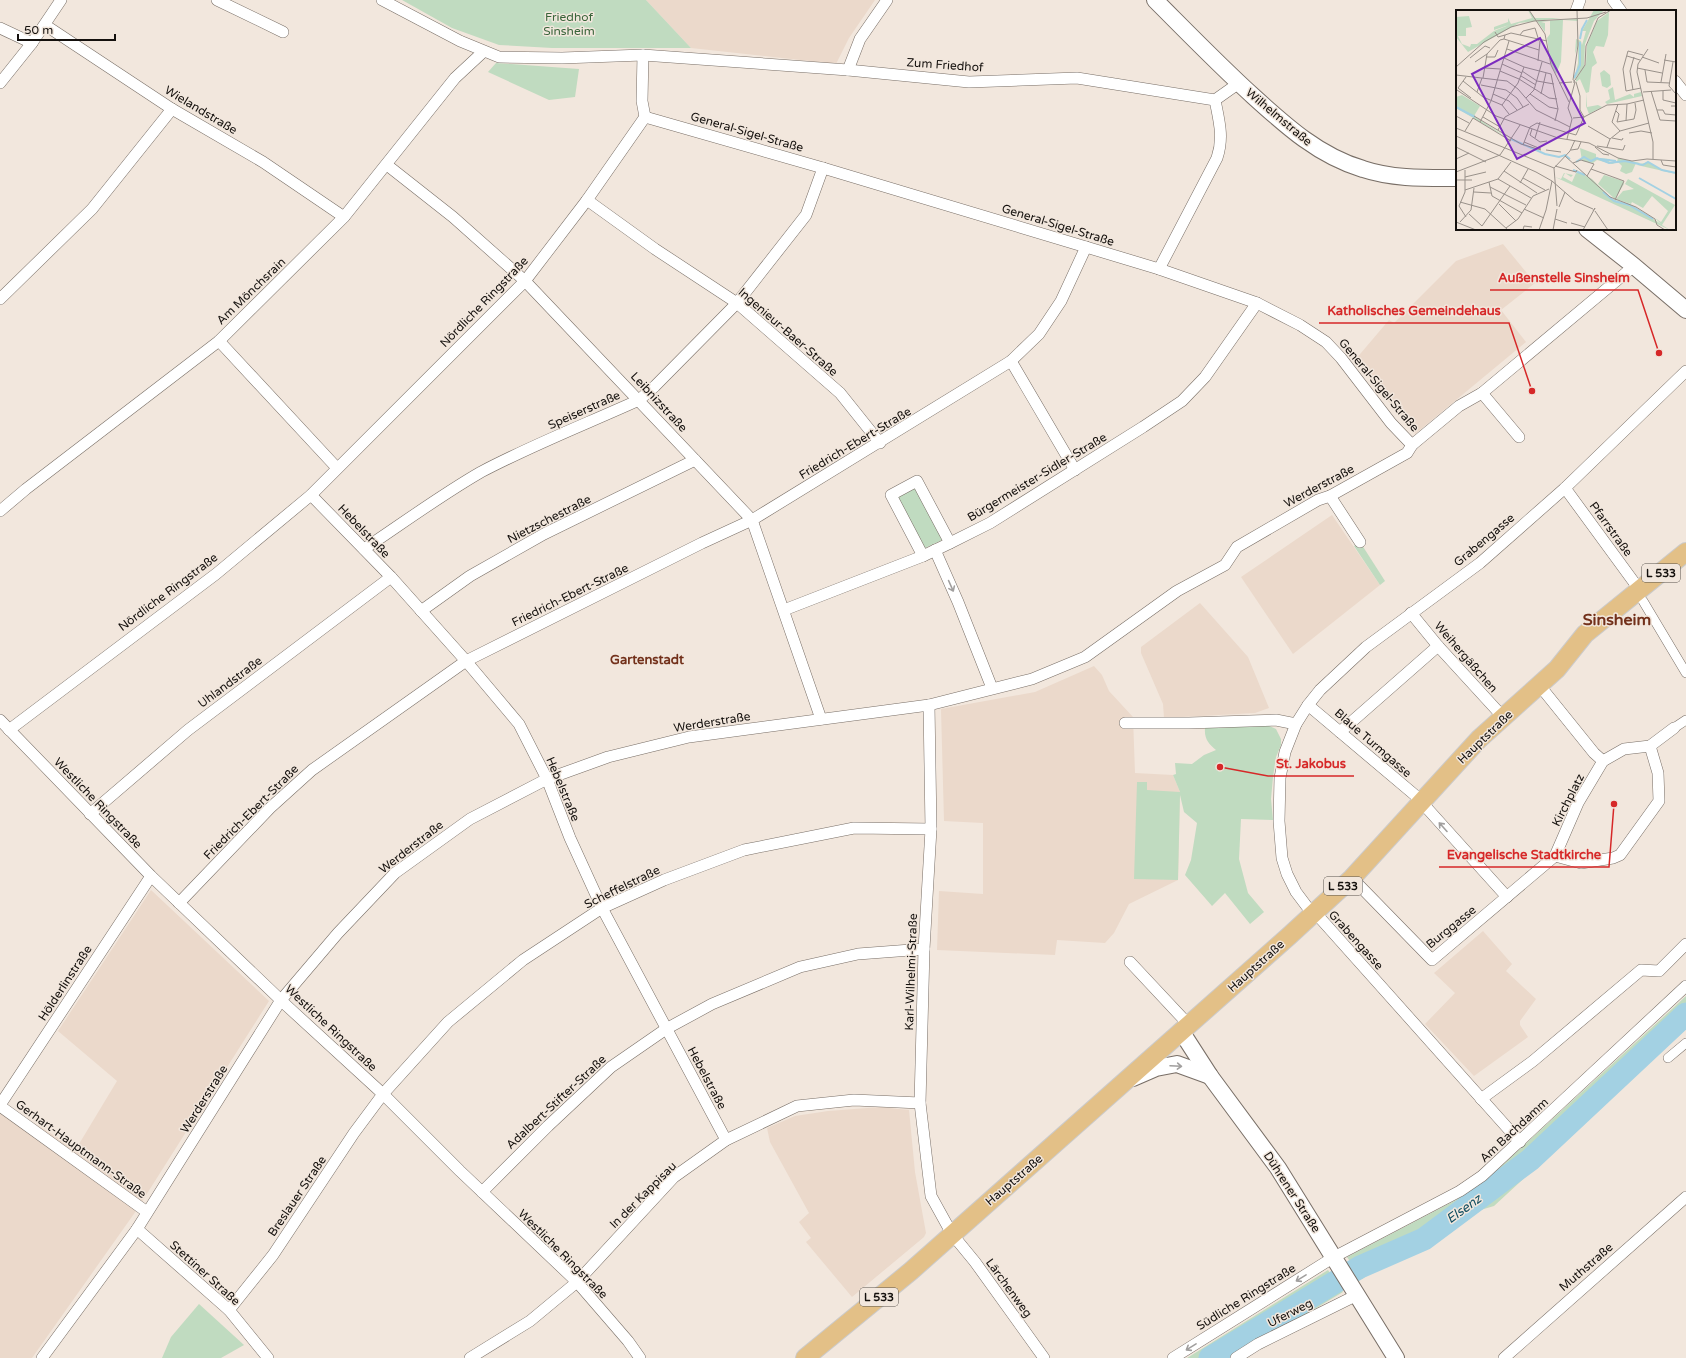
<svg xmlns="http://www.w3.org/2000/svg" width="1686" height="1358" viewBox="0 0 1686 1358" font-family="'Varela Round',sans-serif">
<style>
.built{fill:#ebd9cb}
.green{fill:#c0dbc0}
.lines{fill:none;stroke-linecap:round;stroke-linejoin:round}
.river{stroke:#a3d1e3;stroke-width:23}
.pedestrian-casing{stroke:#786e66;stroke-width:10}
.minor-casing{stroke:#786e66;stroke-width:12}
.secondary-casing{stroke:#786e66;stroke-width:18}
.primary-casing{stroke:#cbcaca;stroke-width:20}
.pedestrian{stroke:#fff;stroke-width:9}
.minor{stroke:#fff;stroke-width:11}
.secondary{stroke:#fff;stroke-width:16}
.primary{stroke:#e3c087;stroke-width:18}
.oneway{stroke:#a19f9e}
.labels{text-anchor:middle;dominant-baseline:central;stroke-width:3;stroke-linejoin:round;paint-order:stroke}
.shield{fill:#f2e7dd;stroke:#57504b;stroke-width:1}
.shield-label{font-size:11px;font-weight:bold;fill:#14100d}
.park-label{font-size:12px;fill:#386439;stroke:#f2e7dd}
.street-label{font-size:12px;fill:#14100d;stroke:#f2e7dd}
.neighbourhood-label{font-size:13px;font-weight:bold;fill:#72301a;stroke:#f2e7dd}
.water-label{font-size:13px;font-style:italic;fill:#0d4c5f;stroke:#f2e7dd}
.district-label{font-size:16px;font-weight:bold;fill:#72301a;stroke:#f2e7dd}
.inset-river{fill:none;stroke:#a3d1e3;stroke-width:2}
.inset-road{fill:none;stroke:#99918a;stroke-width:1}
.view{fill:#7b2cbf;fill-opacity:0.15;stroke:#7b2cbf;stroke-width:2}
.inset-edge{fill:none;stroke:#14100d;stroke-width:2}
.leader{fill:none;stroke:#d62828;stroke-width:1.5}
.callout-dot{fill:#d62828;stroke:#f2e7dd;stroke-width:1.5}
.callout-label{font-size:13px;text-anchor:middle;font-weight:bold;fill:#d62828;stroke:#f2e7dd;stroke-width:3;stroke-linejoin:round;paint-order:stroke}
</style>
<rect width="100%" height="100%" fill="#f2e7dd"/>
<g class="built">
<polygon points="646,0 875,0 849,38 836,64 691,48"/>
<polygon points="1503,244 1535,283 1501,310 1526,342 1415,434 1355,360 1389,320 1394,323 1456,261"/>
<polygon points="1332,515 1380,585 1293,654 1241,577"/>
<polygon points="1200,603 1248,657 1269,708 1255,713 1164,718 1163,704 1141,653 1141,647"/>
<polygon points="1094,666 1102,675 1109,691 1133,717 1135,773 1173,775 1180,792 1178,880 1129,904 1114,933 1105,943 1057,940 1055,955 937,950 939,891 983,894 983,823 944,821 941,709 1035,692"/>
<polygon points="151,890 269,1001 136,1211 32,1358 0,1358 0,1102 76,1149 117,1081 58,1031"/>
<polygon points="1483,931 1512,964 1506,971 1536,999 1520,1021 1520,1025 1528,1037 1474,1076 1425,1024 1455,993 1434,973"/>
<polygon points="880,1107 909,1110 915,1172 926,1233 924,1237 852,1297 806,1242 811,1238 799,1222 809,1213 770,1142 767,1128 795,1116 828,1111"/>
</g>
<g class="green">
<polygon points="402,0 646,0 691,48 552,48 499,45 452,28"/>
<polygon points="496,63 579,69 575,97 549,100 488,72"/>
<polygon points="915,488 942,540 925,548 897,497"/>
<polygon points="1360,542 1385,581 1380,585 1354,546"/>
<path d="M1267,725L1276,729L1281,739V745L1276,757L1273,777L1271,799L1273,820L1241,819L1239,859L1248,893L1264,912L1250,924L1225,893L1212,906L1185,875L1191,860L1197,823L1184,812L1180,795L1178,880L1134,879L1137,782H1147V790L1180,792L1173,775L1176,774L1175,763L1192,764L1204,755L1216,750C1209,744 1204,739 1205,728L1208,727Z"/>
<polygon points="1686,996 1686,1029 1494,1206 1467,1214 1362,1279 1347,1257 1456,1200 1495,1172"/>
<polygon points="1328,1270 1343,1292 1233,1358 1187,1358"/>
<polygon points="199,1304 244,1345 221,1358 162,1358 171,1337"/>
</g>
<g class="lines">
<polyline class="river" points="1210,1358 1360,1267 1424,1239 1530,1160 1686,1014"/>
<g class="pedestrian-casing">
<g id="pedestrian">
<polyline points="1643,601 1686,673"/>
<polyline points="1674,728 1686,720"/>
<polyline points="1668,1058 1686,1043"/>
</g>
</g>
<g class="minor-casing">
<g id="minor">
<polyline points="217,0 283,32"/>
<polyline points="382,0 460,41 499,57 562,58 643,55 848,70 969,82 1077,78 1215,100 1239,83"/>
<polyline points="1613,0 1621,11"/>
<polyline points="1576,11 1580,0"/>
<polyline points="45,25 172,109 263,162 344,217"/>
<polyline points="0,28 32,43"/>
<polyline points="643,55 642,101 645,117"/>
<polyline points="848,70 860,39 887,0"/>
<polyline points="1675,81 1686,95"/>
<polyline points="0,83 32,43 61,0"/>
<polyline points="645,117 823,168 1086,247 1159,269 1257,303 1300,325 1326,342 1341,358 1391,423 1412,445"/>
<polyline points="387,165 453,217 525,281 752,520 821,719"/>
<polyline points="587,200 655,249 737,303 840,393 880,443"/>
<path d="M1159,269L1217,158C1224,137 1219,121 1215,100"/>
<polyline points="0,299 92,209 172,109"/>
<polyline points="219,341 337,468"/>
<polyline points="1011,361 1075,470"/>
<polyline points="1482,393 1519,437"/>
<polyline points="1565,488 1636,585"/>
<polyline points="311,495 391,577 466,661 519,724 547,779 570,838 602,908 726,1140"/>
<polyline points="1330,496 1360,542"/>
<polyline points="0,511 26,489 219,341 344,217 455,78 483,52"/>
<path d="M364,549C403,523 441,495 481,472C532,445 586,424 639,400L655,386L737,303L806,215L823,168"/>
<polyline points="935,550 958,602 992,688"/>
<polyline points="923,556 891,495 917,481 950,543"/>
<polyline points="784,610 923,556 950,543 990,523 1143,427 1182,401 1205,377 1257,303"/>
<polyline points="421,611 470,576 544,534 695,460"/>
<polyline points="1411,613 1438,646 1503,717"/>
<polyline points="1540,686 1594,753 1603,761"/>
<polyline points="929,705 931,829 924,949 920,1103 931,1196 952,1234 975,1262 1044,1358"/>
<polyline points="1308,705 1416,796 1507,897"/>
<polyline points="0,720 151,876 287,1006 383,1094 460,1171 577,1282 628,1341 640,1358"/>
<polyline points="1125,723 1189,723 1276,720 1296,724"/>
<polyline points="9,730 216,574 311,495 525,281 587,200 645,117"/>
<polyline points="1340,732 1438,646"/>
<polyline points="90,814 188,730 391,577"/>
<polyline points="1555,856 1581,863 1613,858 1620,855 1659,801 1658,773 1650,746"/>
<polyline points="1352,878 1432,960 1555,856 1578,803 1603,761 1624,749 1650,746 1674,728"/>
<polyline points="179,903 270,808 312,770 466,661 702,543 752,520 1011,361 1039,334 1061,301 1086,247"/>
<polyline points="1130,962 1188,1024"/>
<polyline points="1481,1099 1533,1061 1641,970 1659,971 1686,944"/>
<polyline points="0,1105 151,876"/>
<polyline points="0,1106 147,1212"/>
<polyline points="1520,1142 1320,918 1308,908 1296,892 1287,874 1282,858 1279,821 1280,778 1285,752 1296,724 1308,705 1320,690 1366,647 1480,563 1565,488 1686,371"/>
<polyline points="482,1192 548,1126 611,1067 666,1029 712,1004 800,967 858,954 924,949"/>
<polyline points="137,1229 229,1310 268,1358"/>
<polyline points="229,1310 273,1255 354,1133 383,1094 448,1022 523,960 602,908 664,880 744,850 854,828 931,829"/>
<polyline points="42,1358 137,1229 281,1000 338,933 395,873 470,819 547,779 608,757 689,737 929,705 1032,679 1085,657 1177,591 1225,565 1237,547 1318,500 1330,496 1407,453 1412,445 1459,406 1482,393 1634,266"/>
<polyline points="470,1358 530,1321 577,1282 674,1177 726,1140 797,1106 854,1100 920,1103"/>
<polyline points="1173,1358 1334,1257 1460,1191 1482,1176 1686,986"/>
<polyline points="1236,1358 1258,1344 1357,1295"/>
<polyline points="1504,1358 1686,1197"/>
</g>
</g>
<g class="secondary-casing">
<g id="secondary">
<path d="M1155,0C1187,32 1219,65 1253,96C1286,126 1319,156 1363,169C1393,179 1426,178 1457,178"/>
<polyline points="1587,229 1634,266 1686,310"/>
<polyline points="1181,1031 1210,1076 1278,1168 1396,1358"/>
<polyline points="1133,1078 1156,1068 1177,1064 1210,1076"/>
</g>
</g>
<g class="primary-casing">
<polyline id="primary" points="805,1358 911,1271 1289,936 1352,878 1479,739 1557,669 1585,634 1686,552"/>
</g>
<use href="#pedestrian" class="pedestrian"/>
<use href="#minor" class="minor"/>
<use href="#secondary" class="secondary"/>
<use href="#primary" class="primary"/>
</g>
<defs><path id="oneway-shaft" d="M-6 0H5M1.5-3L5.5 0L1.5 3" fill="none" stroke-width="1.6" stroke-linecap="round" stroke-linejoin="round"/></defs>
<g class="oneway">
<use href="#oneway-shaft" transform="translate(951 586) rotate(66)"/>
<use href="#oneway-shaft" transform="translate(1443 827) rotate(-132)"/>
<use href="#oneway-shaft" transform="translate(1176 1066) rotate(3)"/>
<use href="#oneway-shaft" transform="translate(1301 1278) rotate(148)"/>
<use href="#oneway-shaft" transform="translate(1191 1347) rotate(148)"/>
</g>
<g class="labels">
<g class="shield">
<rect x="1642" y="564" width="38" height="18" rx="3"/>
<rect x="1324" y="877" width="38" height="18" rx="3"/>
<rect x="860" y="1288" width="38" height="18" rx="3"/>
</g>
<g class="shield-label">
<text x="1661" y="573">L 533</text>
<text x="1343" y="886">L 533</text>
<text x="879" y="1297">L 533</text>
</g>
<g class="park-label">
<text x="569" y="17">Friedhof<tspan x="569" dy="14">Sinsheim</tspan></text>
</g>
<g class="street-label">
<text transform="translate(945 65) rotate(4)">Zum Friedhof</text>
<text transform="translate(201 110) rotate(31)">Wielandstraße</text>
<text transform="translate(1279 117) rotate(40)">Wilhelmstraße</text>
<text transform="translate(747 132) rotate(16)">General-Sigel-Straße</text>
<text transform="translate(1058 225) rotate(17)">General-Sigel-Straße</text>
<text transform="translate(251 291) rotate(-44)">Am Mönchsrain</text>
<text transform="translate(484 302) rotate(-46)">Nördliche Ringstraße</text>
<text transform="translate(788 332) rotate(41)">Ingenieur-Baer-Straße</text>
<text transform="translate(1379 385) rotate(50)">General-Sigel-Straße</text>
<text transform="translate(659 402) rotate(47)">Leibnizstraße</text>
<text transform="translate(584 410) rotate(-24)">Speiserstraße</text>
<text transform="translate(855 443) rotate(-31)">Friedrich-Ebert-Straße</text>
<text transform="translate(1037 477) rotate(-31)">Bürgermeister-Sidler-Straße</text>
<text transform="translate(1319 486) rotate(-28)">Werderstraße</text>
<text transform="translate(549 519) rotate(-27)">Nietzschestraße</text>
<text transform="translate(1611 529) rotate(54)">Pfarrstraße</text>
<text transform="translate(364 531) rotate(46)">Hebelstraße</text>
<text transform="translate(1484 540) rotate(-40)">Grabengasse</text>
<text transform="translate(168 592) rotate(-37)">Nördliche Ringstraße</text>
<text transform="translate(570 595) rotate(-26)">Friedrich-Ebert-Straße</text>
<text transform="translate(1466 657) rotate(49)">Weihergäßchen</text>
<text transform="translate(230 682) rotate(-37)">Uhlandstraße</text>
<text transform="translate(712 722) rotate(-9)">Werderstraße</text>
<text transform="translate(1485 737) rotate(-44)">Hauptstraße</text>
<text transform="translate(1373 743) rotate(41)">Blaue Turmgasse</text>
<text transform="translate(563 789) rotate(67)">Hebelstraße</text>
<text transform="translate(1568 800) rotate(-63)">Kirchplatz</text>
<text transform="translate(98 803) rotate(46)">Westliche Ringstraße</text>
<text transform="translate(251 812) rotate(-45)">Friedrich-Ebert-Straße</text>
<text transform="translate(411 847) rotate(-38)">Werderstraße</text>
<text transform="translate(622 887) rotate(-26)">Scheffelstraße</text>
<text transform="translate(1451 927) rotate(-39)">Burggasse</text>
<text transform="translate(1356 940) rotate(48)">Grabengasse</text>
<text transform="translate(1256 966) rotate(-42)">Hauptstraße</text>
<text transform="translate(911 972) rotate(-88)">Karl-Wilhelmi-Straße</text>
<text transform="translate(65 983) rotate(-57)">Hölderlinstraße</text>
<text transform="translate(331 1028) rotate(43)">Westliche Ringstraße</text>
<text transform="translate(707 1078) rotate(62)">Hebelstraße</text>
<text transform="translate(204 1099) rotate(-58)">Werderstraße</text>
<text transform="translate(556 1102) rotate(-43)">Adalbert-Stifter-Straße</text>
<text transform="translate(1514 1130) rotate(-43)">Am Bachdamm</text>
<text transform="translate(81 1149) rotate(36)">Gerhart-Hauptmann-Straße</text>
<text transform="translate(1014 1180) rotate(-41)">Hauptstraße</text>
<text transform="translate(1292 1192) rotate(57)">Dührener Straße</text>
<text transform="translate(643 1195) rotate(-45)">In der Kappisau</text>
<text transform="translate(297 1196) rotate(-56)">Breslauer Straße</text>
<text transform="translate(563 1254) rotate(45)">Westliche Ringstraße</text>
<text transform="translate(1586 1267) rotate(-41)">Muthstraße</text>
<text transform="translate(205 1273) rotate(42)">Stettiner Straße</text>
<text transform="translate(1009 1288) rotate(54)">Lärchenweg</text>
<text transform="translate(1246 1297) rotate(-32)">Südliche Ringstraße</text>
<text transform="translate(1290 1313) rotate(-27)">Uferweg</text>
</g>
<g class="neighbourhood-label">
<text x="647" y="660">Gartenstadt</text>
</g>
<g class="water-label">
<text transform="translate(1464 1209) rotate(-36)">Elsenz</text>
</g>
<g class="district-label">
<text x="1617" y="620">Sinsheim</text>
</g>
</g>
<g transform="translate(1456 10)">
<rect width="220" height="220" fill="#f2e7dd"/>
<path d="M72,0L79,8H105L63,13L12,42L0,27V7L13,6L16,17L10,18V26H2L6,34L14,37L15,34H21L38,21L53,15L38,20V17L52,12V8L55,14L76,8ZM138,0H148L138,11L129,34L128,57L118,70L122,53V35L119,44L120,29L125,31L126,35L130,21H126ZM153,2L152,25L148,37L140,36L137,42L141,53L136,57L133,82L130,83L131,97L142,95L146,97L133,104L130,96V83L124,69L120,72V69L130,54L131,35L141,11ZM122,9V11L107,10L105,52L100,64L95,54L91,28L94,24V11L85,12L89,13V22L81,11ZM148,60L154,65L155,75L151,78L146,76L144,63ZM157,77L159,90L174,84L178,87V84L185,82L186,86L151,94L149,92L154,89L152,80ZM6,85L24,96L18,106L55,130L0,98V87ZM124,138L140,144V148L154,149L153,153L161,152L162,148L184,153H180L176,162L170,164L164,161L166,156L162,152L156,154L141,150L137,153L126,151ZM192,152L206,160L220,164L181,155ZM121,161L136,169L156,189L176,195L205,214L199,208L205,212L212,201L196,186L187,198L176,192L175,194L160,189L167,181L178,179L169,174L172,169L219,195L206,215L214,220L99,167L105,169L108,163L117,165L115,167L109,163L107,167L116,172L120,163H123ZM148,165L167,171L168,174L159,189L142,174Z" fill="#c0dbc0"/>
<path class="inset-river" d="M124,29L126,19L131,10M118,68L124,55V32M0,97L19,107M55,129L89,144L103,147L109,145L114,149M144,149L160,151M120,152L128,147L135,151L141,148L153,153L169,151L187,155L192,152L206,160L220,163M117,160L129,165M183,168L220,189M147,182L158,191L173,195L197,209"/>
<path class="inset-road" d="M73,0L89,24L95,55L113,92M39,22L42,27L49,25M64,25L67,21L79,18L83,31M48,29L49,25L55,23L91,31M130,36L142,8L155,0M51,39L94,54M192,39L182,54L181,62L197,132V149M171,46L184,50M30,47H39L42,40M186,47L203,53M14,48L29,36L34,38M48,48L68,57L95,64M208,50L220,52M82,51L84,31M19,52L31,44M217,52L213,76L220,84M46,54L66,63M0,57L28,32L55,17L78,11L131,8L150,2M29,58L44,59M181,58L206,63M189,60L191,72L214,73M44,61L63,69L93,88L101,89M66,61L81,71L98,74M95,64L102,99L99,111M0,65L51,71L62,79L80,100L114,117M65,66L80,75M10,67L2,78L15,88M27,68L31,44L44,30L48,29L83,40M117,70L122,35L121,0M119,70L129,55L130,36M7,71L27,87L46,95L53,104M120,72L124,86V100L128,107M205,72L210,44M103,73L116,72M25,75L50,80L61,88L67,97M185,78L170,81L167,59L172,41L187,45M1,80L40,106L102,128L133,133L162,148L176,151L191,149L220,151M177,80L174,61L178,47M195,81L204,110L220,111M207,81V90L220,93V96H215M21,82L26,68M187,82L215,80M37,84L53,91L61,100M74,84L93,97L102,99M85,84L90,63M70,88L78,80L86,52M162,94L156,112L164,121M46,95L62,73L68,57M201,100H207L209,104L220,105M160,101L163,104L161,112L178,109L180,100L179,93M0,106L13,113M18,106L65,134L85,140M27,107L44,117M117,108L128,107L151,95L171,94L188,90M170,111L171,94M24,112L35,91L53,31M132,116L154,129M0,118L98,158M76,119L74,125L84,132L91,131M42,120L49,107L73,94M9,121L17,108L55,131M113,123L120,125L128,107M173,123L185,121L196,123M0,126L80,162L96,171L119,191L137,199M79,128L84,112M156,128L166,130L167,128M111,129L116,109L112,98L119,72L118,70V73M68,132L85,139M67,135L74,117L81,113L112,123M141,136L167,140L169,135M0,137L30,152M139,137L147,144L153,145M151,137L154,129L164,121L193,113M90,140L105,142M115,140L122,139L125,132M109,146L154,187L180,197L199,209L201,215L209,220M0,149L13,143M205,150L207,155L220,157M117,153L125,150L138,154L131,166M99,156L120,162L121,160M135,159L168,171L159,190M9,160V182L3,196L10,207M48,161L81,183M0,162L44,145L64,115M9,167L30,162M67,168L89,180M42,169L75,188M0,170H16M33,172L36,186L66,203M64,173L72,159M34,177L70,195M9,180L42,169L55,152M18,182L35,183M4,192L29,199L52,220M43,194L60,211M101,196L98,158L114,141L119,130M103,197L109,182M68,199L88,208M139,201L152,220M13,204L26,216L54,176M99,209L111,213M0,212L20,220M4,212L15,200L18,178M115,213L129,217M50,218L62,209L77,186L93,179M67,220L68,216L76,217M83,220L90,200L96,171M97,220L101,199M127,220L139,198L137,201"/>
<path class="view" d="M84,28L129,113L61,149L16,64Z"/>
<rect width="220" height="220" class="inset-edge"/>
</g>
<path class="leader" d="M1659 353L1638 290H1490M1532 391L1509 323H1319M1220 767L1268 776H1354M1614 804L1609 867H1439"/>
<g class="callout-dot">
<circle cx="1659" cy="353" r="4"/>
<circle cx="1532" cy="391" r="4"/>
<circle cx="1220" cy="767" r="4"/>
<circle cx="1614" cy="804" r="4"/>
</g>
<g class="callout-label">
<text x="1564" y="282">Außenstelle Sinsheim</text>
<text x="1414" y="315">Katholisches Gemeindehaus</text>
<text x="1311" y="768">St. Jakobus</text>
<text x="1524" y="859">Evangelische Stadtkirche</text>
</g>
<path d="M18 34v6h97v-6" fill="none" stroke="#14100d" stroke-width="2"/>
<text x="24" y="34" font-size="12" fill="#14100d" stroke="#f2e7dd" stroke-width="3" paint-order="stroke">50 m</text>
</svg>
